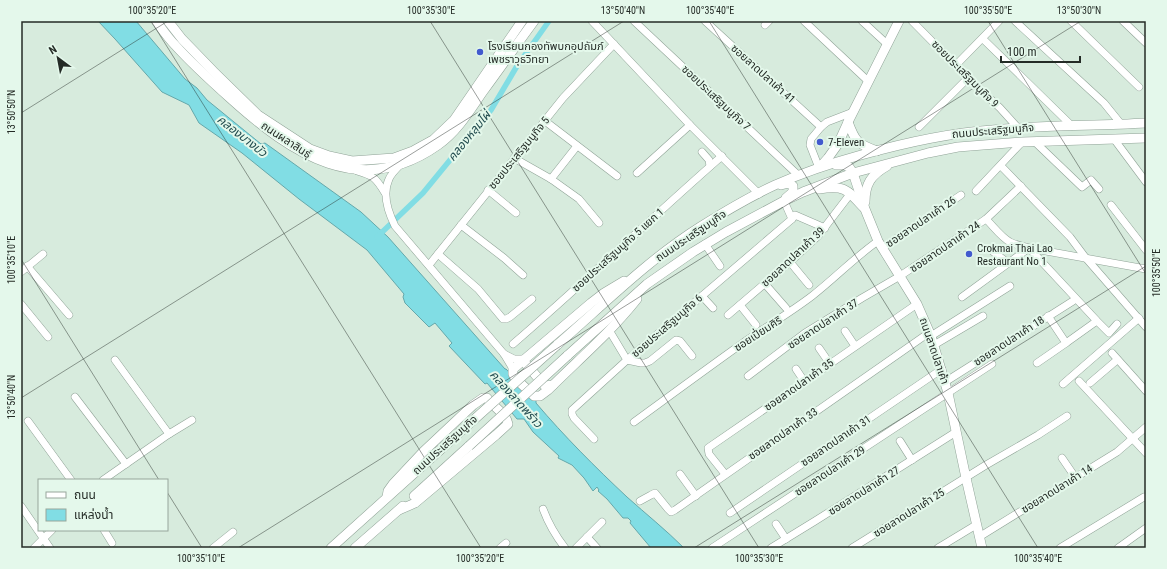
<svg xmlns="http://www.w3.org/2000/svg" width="1167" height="569" viewBox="0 0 1167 569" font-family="'Roboto Condensed','Noto Sans Thai',sans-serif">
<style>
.water{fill:#81dde4;stroke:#65a8ab}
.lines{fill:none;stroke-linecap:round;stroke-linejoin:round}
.canal{stroke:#81dde4;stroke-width:5.5}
.minor-casing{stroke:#90a397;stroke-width:8}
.major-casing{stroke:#90a397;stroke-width:10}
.minor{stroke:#fff;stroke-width:7}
.major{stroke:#fff;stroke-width:9}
.major-bridge-casing{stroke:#90a397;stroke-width:10;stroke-linecap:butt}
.major-bridge{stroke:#fff;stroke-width:9}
.ticks{fill:none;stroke:#242b26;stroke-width:1;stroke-opacity:0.45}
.poi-dot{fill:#425ace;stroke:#e4f8eb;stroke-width:1.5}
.labels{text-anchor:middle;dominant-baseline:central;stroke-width:4;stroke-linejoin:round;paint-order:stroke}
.poi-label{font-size:11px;fill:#242b26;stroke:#e4f8eb;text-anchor:start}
.street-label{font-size:11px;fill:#242b26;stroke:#e4f8eb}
.water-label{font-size:12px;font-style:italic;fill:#214b4e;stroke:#e4f8eb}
.neatline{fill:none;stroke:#242b26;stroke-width:1.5}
.ticks-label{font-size:10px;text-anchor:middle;fill:#242b26}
</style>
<rect width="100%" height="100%" fill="#d7ebdd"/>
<path class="water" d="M98,21H136L185,79L197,88L207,100L261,144L265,143L361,212L388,237L505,369H506L536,401V403C564,436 595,467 627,497C646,514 666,530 684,548H651L630,523L631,521L628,518H623L607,499L598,491L599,490L597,487L593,491L584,478L572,465L558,458L559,456L533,432L524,419H517L487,383L485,384L449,346L452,343L435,323L429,327L405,303L403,297L404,294L367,250L299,199L242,153L199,123L189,105L162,92L115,39Z"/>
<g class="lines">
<polyline class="canal" points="377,237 423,193 491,110 517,66 549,21"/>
<g class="minor-casing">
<g id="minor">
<polyline points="592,21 690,125 759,194"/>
<polyline points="634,21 798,175"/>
<polyline points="705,21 821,127"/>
<polyline points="804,21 868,81"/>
<polyline points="862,21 887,44"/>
<polyline points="912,21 968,78 1000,108 1018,128"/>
<polyline points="1015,21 1104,103 1121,124"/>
<polyline points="1071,21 1139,87"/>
<polyline points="1123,21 1146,43"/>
<polyline points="765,25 769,21"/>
<polyline points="983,39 1072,126"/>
<polyline points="956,65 999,21"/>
<polyline points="545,121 617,176"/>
<polyline points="919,127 968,78"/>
<polyline points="1114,139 1146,182"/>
<polyline points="1035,142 1082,187 1091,180 1099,189"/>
<polyline points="702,152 709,160 710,166"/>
<polyline points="514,158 551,179 579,199 599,223"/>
<path d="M401,164C396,169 391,174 389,179C382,194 388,212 395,226L504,354L513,369"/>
<polyline points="1001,166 1070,237 1085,257 1146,327"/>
<polyline points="819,168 810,145 811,139 821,127 827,122 853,112"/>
<path d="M357,171C374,176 376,178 385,193"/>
<polyline points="637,173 690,125"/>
<polyline points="551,179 577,146"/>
<polyline points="488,190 516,213"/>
<polyline points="976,191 1022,142"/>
<polyline points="1111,205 1146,250"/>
<polyline points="792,219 795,215 825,228"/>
<polyline points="986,219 1021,186"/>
<polyline points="461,225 504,258 523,275"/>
<polyline points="705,244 720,266"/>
<polyline points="882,248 961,195"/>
<polyline points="991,250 1008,263"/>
<polyline points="438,254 478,289 503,319 506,319 510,317 532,299"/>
<polyline points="790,262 809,285"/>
<polyline points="429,265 563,98 614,44"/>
<polyline points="27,266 69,315"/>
<polyline points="21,272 43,254"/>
<polyline points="765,284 786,308"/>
<polyline points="702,296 713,308"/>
<polyline points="962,297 1029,248 1097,321 1109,333 1117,324"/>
<polyline points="21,304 48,337"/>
<polyline points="740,305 756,325"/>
<polyline points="728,315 790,262 818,236 851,193"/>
<polyline points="609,330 627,360 641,363 645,363 650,361 676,340 680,341 692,356"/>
<polyline points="845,331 855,346"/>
<polyline points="931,336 1010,286"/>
<polyline points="1066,343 1094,323"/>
<path d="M513,344C584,283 651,218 722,156"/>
<polyline points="934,345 983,316"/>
<polyline points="819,348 830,364"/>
<polyline points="1112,353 1146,391"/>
<polyline points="504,354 514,359 525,359"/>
<polyline points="115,360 169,434"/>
<polyline points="1037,363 1066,343 1048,316"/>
<polyline points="796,369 804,381"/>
<path d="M748,376L805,333L862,298L900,276L986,219C994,227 1001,237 1010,242C1016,245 1023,246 1029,248L1146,269"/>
<polyline points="1079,381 1146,453"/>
<polyline points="945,382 1073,301"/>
<polyline points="1090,383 1117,360"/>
<polyline points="1063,384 1139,318"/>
<polyline points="75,397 126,464"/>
<polyline points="28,421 71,480"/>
<path d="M634,422C671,395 709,367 747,340C769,325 791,312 812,296C835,278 854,258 878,241"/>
<polyline points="594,439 574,418 572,414 572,410 627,360 792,219 784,201"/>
<polyline points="900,441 912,460"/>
<polyline points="1062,458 1075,477"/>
<polyline points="680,474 696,496"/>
<polyline points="725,474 709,454 708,448 917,304"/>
<polyline points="103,480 169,434 192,420"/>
<polyline points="640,501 651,495 655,493 668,509 671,512 675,510 930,332"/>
<polyline points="21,506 50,548"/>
<path d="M543,509C549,525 555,535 565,548"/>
<polyline points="730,513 942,369"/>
<polyline points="776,524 786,539"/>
<polyline points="104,530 112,543"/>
<polyline points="587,537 602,522"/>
<polyline points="979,537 1117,452 1146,427"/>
<polyline points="34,548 52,530"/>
<polyline points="213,548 233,532"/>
<polyline points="500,548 506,543"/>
<polyline points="576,548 587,537 597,548"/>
<polyline points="712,548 992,364"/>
<polyline points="771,548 815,521 956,432"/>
<polyline points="852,548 986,465 1038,435 1067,416"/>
<polyline points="938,548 976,525"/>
<polyline points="1060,548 1144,497"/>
<polyline points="1118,548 1146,528"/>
</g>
</g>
<g class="major-casing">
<g id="major">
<path d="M156,21C162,29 168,38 175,45C192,64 212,82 231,99C292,154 360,200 438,145C458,131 470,110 484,90C501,67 517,44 534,21"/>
<polyline points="168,21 182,39 213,71 258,115 310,149 329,156 352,161 394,158 413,151 433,140 454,120 522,21"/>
<path d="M848,122C855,141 857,144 877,151"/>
<polyline points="836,165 844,165 849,167 853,173 865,209 878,241 917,304 931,336 948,393 966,478 982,548"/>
<polyline points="820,167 828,158 838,144 848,122 899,21"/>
<polyline points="781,185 789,183 793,186 793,192 786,198"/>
<path d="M819,189C844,185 847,189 863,207"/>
<path d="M865,202C865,184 871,175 887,166"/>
<path d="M624,281L604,293L591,303L513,369V374L515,378L534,396H540L548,390C578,360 611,332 637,299"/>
<path d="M557,345C602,306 649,259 700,227C724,212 749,197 775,185C802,173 832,163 861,155C904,143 948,133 992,130C1043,125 1095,126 1146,123"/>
<polyline points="567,356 647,284 693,252 726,232 784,201 803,192 853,173 928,153 958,147 1022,142 1146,138"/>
<polyline points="526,364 545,386 553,385"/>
<polyline points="414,496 469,446"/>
<path d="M387,497L388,491L393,484L423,452L473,405L483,398H487C493,407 506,413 508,424L496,435L415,503L399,510"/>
<polyline points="331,548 459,433"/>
<polyline points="355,548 403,506"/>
</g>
</g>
<use href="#minor" class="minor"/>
<use href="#major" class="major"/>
<g class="major-bridge-casing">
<g id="major-bridge">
<polyline points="459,433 557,345"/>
<polyline points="469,446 567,356"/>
</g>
</g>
<use href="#major-bridge" class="major-bridge"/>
</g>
<path class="ticks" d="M151,21L481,548M430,21L759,548M709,21L1038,548M988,21L1146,274M21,113L168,21M21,259L159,480M21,398L624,21M167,492L202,548M238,548L1081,21M694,548L1146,266"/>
<g class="poi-dot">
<circle cx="480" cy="52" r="4"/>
<circle cx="820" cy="142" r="4"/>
<circle cx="969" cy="254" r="4"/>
</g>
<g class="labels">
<g class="poi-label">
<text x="488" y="46">โรงเรียนกองทัพบกอุปถัมภ์<tspan x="488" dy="13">เพชราวุธวิทยา</tspan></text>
<text x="828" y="142">7-Eleven</text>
<text x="977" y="248">Crokmai Thai Lao<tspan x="977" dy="13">Restaurant No 1</tspan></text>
</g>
<g class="street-label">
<text transform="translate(763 74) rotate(42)">ซอยลาดปลาเค้า 41</text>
<text transform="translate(965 74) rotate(45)">ซอยประเสริฐมนูกิจ 9</text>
<text transform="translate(716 98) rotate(43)">ซอยประเสริฐมนูกิจ 7</text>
<text transform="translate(993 131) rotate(-5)">ถนนประเสริฐมนูกิจ</text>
<text transform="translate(286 140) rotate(33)">ถนนผลาสินธุ์</text>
<text transform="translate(519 153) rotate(-51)">ซอยประเสริฐมนูกิจ 5</text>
<text transform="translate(921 222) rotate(-34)">ซอยลาดปลาเค้า 26</text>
<text transform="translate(691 236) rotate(-34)">ถนนประเสริฐมนูกิจ</text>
<text transform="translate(945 247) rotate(-34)">ซอยลาดปลาเค้า 24</text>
<text transform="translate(618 250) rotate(-42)">ซอยประเสริฐมนูกิจ 5 แยก 1</text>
<text transform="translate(793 257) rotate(-43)">ซอยลาดปลาเค้า 39</text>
<text transform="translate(823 324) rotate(-33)">ซอยลาดปลาเค้า 37</text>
<text transform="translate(667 326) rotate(-41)">ซอยประเสริฐมนูกิจ 6</text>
<text transform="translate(758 334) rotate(-33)">ซอยเปี่ยมศิริ</text>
<text transform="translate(1009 341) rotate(-33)">ซอยลาดปลาเค้า 18</text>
<text transform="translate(934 351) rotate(71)">ถนนลาดปลาเค้า</text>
<text transform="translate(799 385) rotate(-35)">ซอยลาดปลาเค้า 35</text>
<text transform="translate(783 434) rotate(-35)">ซอยลาดปลาเค้า 33</text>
<text transform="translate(836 441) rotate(-34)">ซอยลาดปลาเค้า 31</text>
<text transform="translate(445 445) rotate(-42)">ถนนประเสริฐมนูกิจ</text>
<text transform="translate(830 471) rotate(-33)">ซอยลาดปลาเค้า 29</text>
<text transform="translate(1057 489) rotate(-32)">ซอยลาดปลาเค้า 14</text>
<text transform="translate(864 491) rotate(-32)">ซอยลาดปลาเค้า 27</text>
<text transform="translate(909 513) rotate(-32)">ซอยลาดปลาเค้า 25</text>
</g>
<g class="water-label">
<text transform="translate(242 136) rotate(38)">คลองบางบัว</text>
<text transform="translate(469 136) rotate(-51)">คลองหลุมไผ่</text>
<text transform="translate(516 399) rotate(48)">คลองลาดพร้าว</text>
</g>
</g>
<rect width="1167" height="569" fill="none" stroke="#e4f8eb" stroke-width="44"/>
<rect x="38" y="479" width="130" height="52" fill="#e4f8eb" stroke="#97a69c"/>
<rect x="46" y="492" width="20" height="6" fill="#ffffff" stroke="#97a69c"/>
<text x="74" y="499" font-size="12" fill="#242b26">ถนน</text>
<rect x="46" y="509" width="20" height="12" fill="#81dde4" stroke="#97a69c"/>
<text x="74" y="519" font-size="12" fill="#242b26">แหล่งน้ำ</text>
<g transform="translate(58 58) rotate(328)" stroke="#e4f8eb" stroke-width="3" paint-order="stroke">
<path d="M0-3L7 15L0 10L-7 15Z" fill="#242b26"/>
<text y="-6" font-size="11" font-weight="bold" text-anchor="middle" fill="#242b26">N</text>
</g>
<path d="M1001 56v6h79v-6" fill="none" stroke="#242b26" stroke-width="2"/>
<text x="1007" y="56" font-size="12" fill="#242b26" stroke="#e4f8eb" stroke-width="3" paint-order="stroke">100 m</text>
<rect x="22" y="22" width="1123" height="525" class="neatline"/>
<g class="ticks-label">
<text x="152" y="14">100°35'20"E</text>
<text x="431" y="14">100°35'30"E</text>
<text x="623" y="14">13°50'40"N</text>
<text x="710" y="14">100°35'40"E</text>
<text x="988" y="14">100°35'50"E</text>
<text x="1079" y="14">13°50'30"N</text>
<text transform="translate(11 112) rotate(-90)" y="4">13°50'50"N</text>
<text transform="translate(11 260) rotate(-90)" y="4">100°35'10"E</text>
<text transform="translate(1156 273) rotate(-90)" y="4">100°35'50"E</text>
<text transform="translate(11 397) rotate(-90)" y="4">13°50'40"N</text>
<text x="201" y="562">100°35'10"E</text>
<text x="480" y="562">100°35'20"E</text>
<text x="759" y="562">100°35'30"E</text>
<text x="1038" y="562">100°35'40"E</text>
</g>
</svg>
